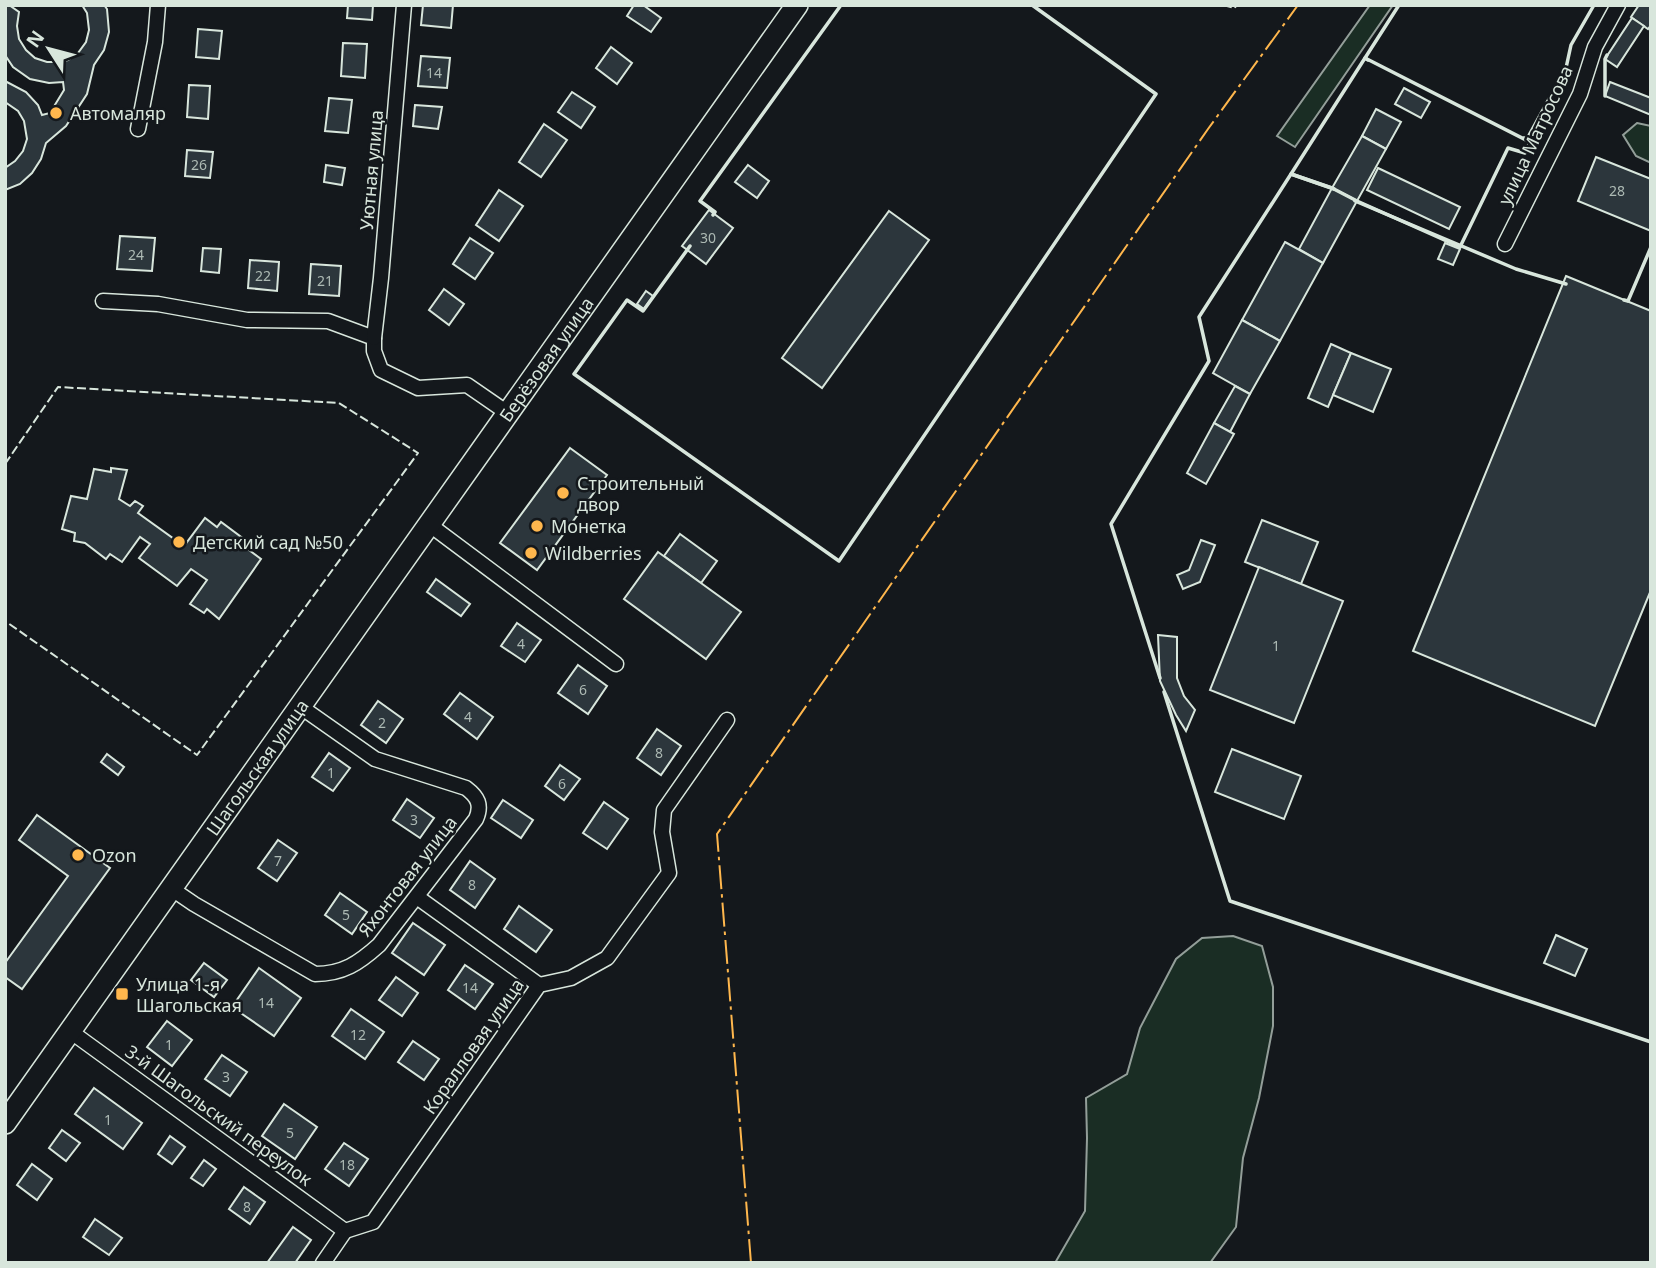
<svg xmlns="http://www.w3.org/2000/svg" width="1656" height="1268" viewBox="0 0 1656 1268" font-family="'Noto Sans',sans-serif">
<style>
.green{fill:#1a2d24;stroke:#939e99;stroke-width:2}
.building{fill:#2c363c;stroke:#d8e6dc;stroke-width:2}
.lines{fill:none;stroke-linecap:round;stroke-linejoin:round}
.street-casing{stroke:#d8e6dc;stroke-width:17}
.secondary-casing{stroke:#d8e6dc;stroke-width:24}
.street{stroke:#14181c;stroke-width:14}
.secondary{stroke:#14181c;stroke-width:21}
.fence{stroke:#d8e6dc;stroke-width:2;stroke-dasharray:9 3.5;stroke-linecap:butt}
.wall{stroke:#d8e6dc;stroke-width:3.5}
.power{stroke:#ffb74d;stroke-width:2;stroke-dasharray:24 5 3.5 5;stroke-linecap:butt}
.poi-dot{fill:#ffb74d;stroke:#14181c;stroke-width:2.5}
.labels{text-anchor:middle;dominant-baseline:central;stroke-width:5;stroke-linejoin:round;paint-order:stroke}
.number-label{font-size:14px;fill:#adbab4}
.poi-label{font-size:18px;fill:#d8e6dc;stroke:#14181c;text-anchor:start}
.street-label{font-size:18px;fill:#d8e6dc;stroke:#14181c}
</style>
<rect width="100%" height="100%" fill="#14181c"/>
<g class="green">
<polygon points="1370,5 1393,5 1295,147 1277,136"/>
<polygon points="1637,123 1651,126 1651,163 1636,156 1623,135"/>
<polygon points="1233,936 1262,946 1273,987 1273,1026 1259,1098 1243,1158 1236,1227 1210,1263 1055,1263 1085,1211 1087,1138 1086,1098 1127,1074 1140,1028 1176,959 1202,938"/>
</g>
<g class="building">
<polygon points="5,5 9,5 19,12 17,26 19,39 26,50 35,58 47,62 60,62 68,60 78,53 86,42 89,30 87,13 82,5 104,5 107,9 109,32 104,50 94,65 87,94 66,126 46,143 41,159 32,173 20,184 5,190 5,168 15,161 23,151 27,139 24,121 18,111 5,102 5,81 26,92 38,105 42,115 50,113 64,90 63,82 49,83 30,79 13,67 5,55"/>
<polygon points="348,5 373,5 372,20 347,18"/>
<polygon points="423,5 453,5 451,28 421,25"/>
<polygon points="634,5 643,5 661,18 651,32 627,16"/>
<polygon points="1639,5 1651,5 1651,25 1648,29 1631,17"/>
<polygon points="1632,18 1644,26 1617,67 1605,59"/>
<polygon points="198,29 222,31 219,59 196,57"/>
<polygon points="343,43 367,44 365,78 341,76"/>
<polygon points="611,47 632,63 617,84 596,68"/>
<polygon points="421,56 450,58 447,88 418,86"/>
<polygon points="1610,82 1651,98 1651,115 1605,96"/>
<polygon points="189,85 210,86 208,119 187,117"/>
<polygon points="1404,88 1430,102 1421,118 1395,104"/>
<polygon points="572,92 595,107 581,128 558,112"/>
<polygon points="329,98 352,100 348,133 325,131"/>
<polygon points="415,105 442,107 438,129 413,126"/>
<polygon points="1376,109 1401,122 1386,149 1362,136"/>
<polygon points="544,124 567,140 541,177 519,162"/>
<polygon points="1362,136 1386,149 1357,201 1332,188"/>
<polygon points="187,150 213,152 210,178 185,176"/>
<polygon points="1596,157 1651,179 1651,231 1578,201"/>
<polygon points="326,165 345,168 342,185 324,182"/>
<polygon points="748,165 769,181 757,198 735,182"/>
<polygon points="1378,168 1460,207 1449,229 1367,190"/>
<polygon points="1332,188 1357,201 1323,263 1299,249"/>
<polygon points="499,190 523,206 499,241 476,225"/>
<polygon points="709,210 733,228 706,264 682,246"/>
<polygon points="889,211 929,240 822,388 782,358"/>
<polygon points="120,236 155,238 152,271 117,269"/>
<polygon points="470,238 493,253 475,279 453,264"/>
<polygon points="1285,242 1323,263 1280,341 1242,320"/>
<polygon points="1445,243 1460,249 1453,265 1438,259"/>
<polygon points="203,248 221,249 219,273 201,271"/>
<polygon points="250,260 279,262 277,291 248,288"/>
<polygon points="311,264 341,266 339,296 309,294"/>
<polygon points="1566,276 1651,311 1651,590 1595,726 1413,651"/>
<polygon points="444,289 464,304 449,325 429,310"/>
<polygon points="646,291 653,296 644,309 637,304"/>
<polygon points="1242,320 1280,341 1250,394 1213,373"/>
<polygon points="1331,344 1351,353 1328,407 1308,398"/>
<polygon points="1351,353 1391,369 1373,412 1333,395"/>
<polygon points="1235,386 1250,394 1230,432 1214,423"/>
<polygon points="1214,423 1234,434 1206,484 1187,473"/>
<polygon points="570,448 607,475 537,570 500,543"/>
<polygon points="111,468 127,470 119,499 130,506 135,501 143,506 138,513 184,546 205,518 217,527 221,522 252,545 249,550 261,559 219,619 207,609 204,613 190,604 207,580 191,569 177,586 139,558 150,544 140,537 122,562 110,554 106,559 85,543 74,541 75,533 62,529 71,496 87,499 94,469 111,472"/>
<polygon points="1262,520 1318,542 1301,584 1245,562"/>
<polygon points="680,534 717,561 701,583 664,556"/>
<polygon points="1201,540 1215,545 1200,582 1183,589 1177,575 1189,570"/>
<polygon points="658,552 741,612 706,659 624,599"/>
<polygon points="1259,567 1343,601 1294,723 1210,690"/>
<polygon points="436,579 470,604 461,616 427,592"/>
<polygon points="517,623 541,640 525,662 501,646"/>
<polygon points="1158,635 1177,637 1177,678 1184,696 1195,710 1186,731 1176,715 1160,681"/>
<polygon points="578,665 607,686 588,714 558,693"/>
<polygon points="460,693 493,717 477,739 444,714"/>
<polygon points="378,701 403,719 386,743 361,725"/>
<polygon points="657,729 681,746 661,775 637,758"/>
<polygon points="1232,749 1301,776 1284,819 1215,792"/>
<polygon points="329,753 350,768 333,791 312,777"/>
<polygon points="107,754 124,767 118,775 101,762"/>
<polygon points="560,765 580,779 564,800 545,786"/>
<polygon points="407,799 434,818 420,838 393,820"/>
<polygon points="503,800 533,820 521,838 491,818"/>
<polygon points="604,802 628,819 607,849 583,833"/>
<polygon points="37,815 110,868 22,989 5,977 5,963 68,876 19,840"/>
<polygon points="278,840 297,853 277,881 258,868"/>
<polygon points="470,861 495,879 475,908 450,890"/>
<polygon points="340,893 367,912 352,934 325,915"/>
<polygon points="519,906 552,930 536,952 504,929"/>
<polygon points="413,923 445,945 424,975 392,953"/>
<polygon points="1556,935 1587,949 1575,976 1544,963"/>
<polygon points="204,963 227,980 214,997 191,980"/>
<polygon points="465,965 493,984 475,1009 448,990"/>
<polygon points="259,968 301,998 274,1036 232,1007"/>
<polygon points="396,977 418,993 402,1016 379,1000"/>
<polygon points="351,1009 384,1032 365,1059 332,1036"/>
<polygon points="167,1021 192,1040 172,1066 147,1047"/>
<polygon points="413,1041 439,1059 424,1080 398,1062"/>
<polygon points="222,1055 247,1072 230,1096 205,1079"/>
<polygon points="94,1088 142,1123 123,1149 75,1114"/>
<polygon points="284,1104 317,1127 295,1159 262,1136"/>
<polygon points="62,1130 80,1143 66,1161 49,1148"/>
<polygon points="170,1136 185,1147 172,1164 158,1154"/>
<polygon points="344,1143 368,1159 349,1186 325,1169"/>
<polygon points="204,1160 216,1169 203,1186 191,1178"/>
<polygon points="32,1164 52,1179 37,1200 17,1185"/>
<polygon points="244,1187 265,1202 250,1224 229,1209"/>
<polygon points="95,1219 122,1238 109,1255 83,1237"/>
<polygon points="293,1227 311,1240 295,1263 267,1263"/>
</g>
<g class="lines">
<g class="street-casing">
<g id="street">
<polyline points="138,129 155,42 158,5"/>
<polyline points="1505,244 1580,94 1595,47 1618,5"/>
<polyline points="103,301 158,304 247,320 328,321 374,338 374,351 381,370 418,388 467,385 509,414"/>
<polyline points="374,338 381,278 404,5"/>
<polyline points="430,525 616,664"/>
<path d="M172,889L194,904L315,974C343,974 359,963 379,945L476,819C482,805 478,797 466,788L375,759L301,707"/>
<polyline points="417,897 539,985"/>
<polyline points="70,1031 345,1231"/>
<polyline points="345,1231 373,1222 539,985 571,978 607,958 669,873 662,832 664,810 727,720"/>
<polyline points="323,1263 345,1231"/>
</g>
</g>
<g class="secondary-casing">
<g id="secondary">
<path id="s1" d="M5,1123L797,5"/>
</g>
</g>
<use href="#street" class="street"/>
<use href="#secondary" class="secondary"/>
<g class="fence">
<polyline points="1223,5 1235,8 1236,5"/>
<polyline points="5,464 58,387 339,403 418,453 197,755 5,621"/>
</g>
<g class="wall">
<polygon points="1365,58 1530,142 1525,153 1508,148 1460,247 1357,201 1332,188 1291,174"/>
<polyline points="1368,60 1365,58 1399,5"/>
<polyline points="1605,96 1605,59 1607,55"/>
<polyline points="1524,138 1527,139 1566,68 1571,45 1594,5"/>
<polyline points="1355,201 1516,269 1566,284"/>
<polyline points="713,215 715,212 700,201 841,5"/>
<polyline points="690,246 643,311 627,300 574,374 839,561 1156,94 1032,5"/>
<polyline points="1624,300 1628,301 1651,247"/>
<polyline points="1160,678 1111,524 1209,361 1199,317 1291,174 1334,189"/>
<polyline points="1164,692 1230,901 1651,1042"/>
</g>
<polyline class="power" points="751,1263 717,834 1208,129 1298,5"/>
</g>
<g class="poi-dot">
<circle cx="56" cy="113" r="7"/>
<circle cx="563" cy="493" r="7"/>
<circle cx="537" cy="526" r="7"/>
<circle cx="179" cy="542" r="7"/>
<circle cx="531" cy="553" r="7"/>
<circle cx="78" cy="855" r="7"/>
<rect x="115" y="987" width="14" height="14" rx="3.5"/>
</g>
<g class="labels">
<g class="number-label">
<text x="434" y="72">14</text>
<text x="199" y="164">26</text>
<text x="1617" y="190">28</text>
<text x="708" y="237">30</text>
<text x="136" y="254">24</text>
<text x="263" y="275">22</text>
<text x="325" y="280">21</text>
<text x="521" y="643">4</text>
<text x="1276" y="645">1</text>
<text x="583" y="689">6</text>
<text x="468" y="716">4</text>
<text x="382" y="722">2</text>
<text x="659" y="752">8</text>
<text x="331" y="772">1</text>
<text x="562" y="783">6</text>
<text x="414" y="819">3</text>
<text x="278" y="860">7</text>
<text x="472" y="884">8</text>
<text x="346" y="914">5</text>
<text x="470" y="987">14</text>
<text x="266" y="1002">14</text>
<text x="358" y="1034">12</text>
<text x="169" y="1044">1</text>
<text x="226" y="1076">3</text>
<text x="108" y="1119">1</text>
<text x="290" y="1132">5</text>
<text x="347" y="1164">18</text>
<text x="247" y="1206">8</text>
</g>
<g class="poi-label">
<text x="70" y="113">Автомаляр</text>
<text x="577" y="483">Строительный<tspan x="577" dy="21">двор</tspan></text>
<text x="551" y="526">Монетка</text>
<text x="193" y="542">Детский сад №50</text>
<text x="545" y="553">Wildberries</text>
<text x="92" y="855">Ozon</text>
<text x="136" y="984">Улица 1-я<tspan x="136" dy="21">Шагольская</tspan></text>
</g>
<g class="street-label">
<text transform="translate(1535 135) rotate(-65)">улица Матросова</text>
<text transform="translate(371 170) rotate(-85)">Уютная улица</text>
<text stroke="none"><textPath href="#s1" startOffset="936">Берёзовая улица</textPath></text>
<text stroke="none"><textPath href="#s1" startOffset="436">Шагольская улица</textPath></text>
<text transform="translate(407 876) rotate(-52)">Яхонтовая улица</text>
<text transform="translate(473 1046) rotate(-55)">Коралловая улица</text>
<text transform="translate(219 1115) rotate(36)">3-й Шагольский переулок</text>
</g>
</g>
<rect width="1656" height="1268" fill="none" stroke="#d8e6dc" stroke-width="14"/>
<g transform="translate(49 49) rotate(306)" stroke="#14181c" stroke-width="5" paint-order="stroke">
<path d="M0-5L12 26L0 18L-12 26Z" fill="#d8e6dc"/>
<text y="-10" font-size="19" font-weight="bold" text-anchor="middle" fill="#d8e6dc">N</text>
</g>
</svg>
